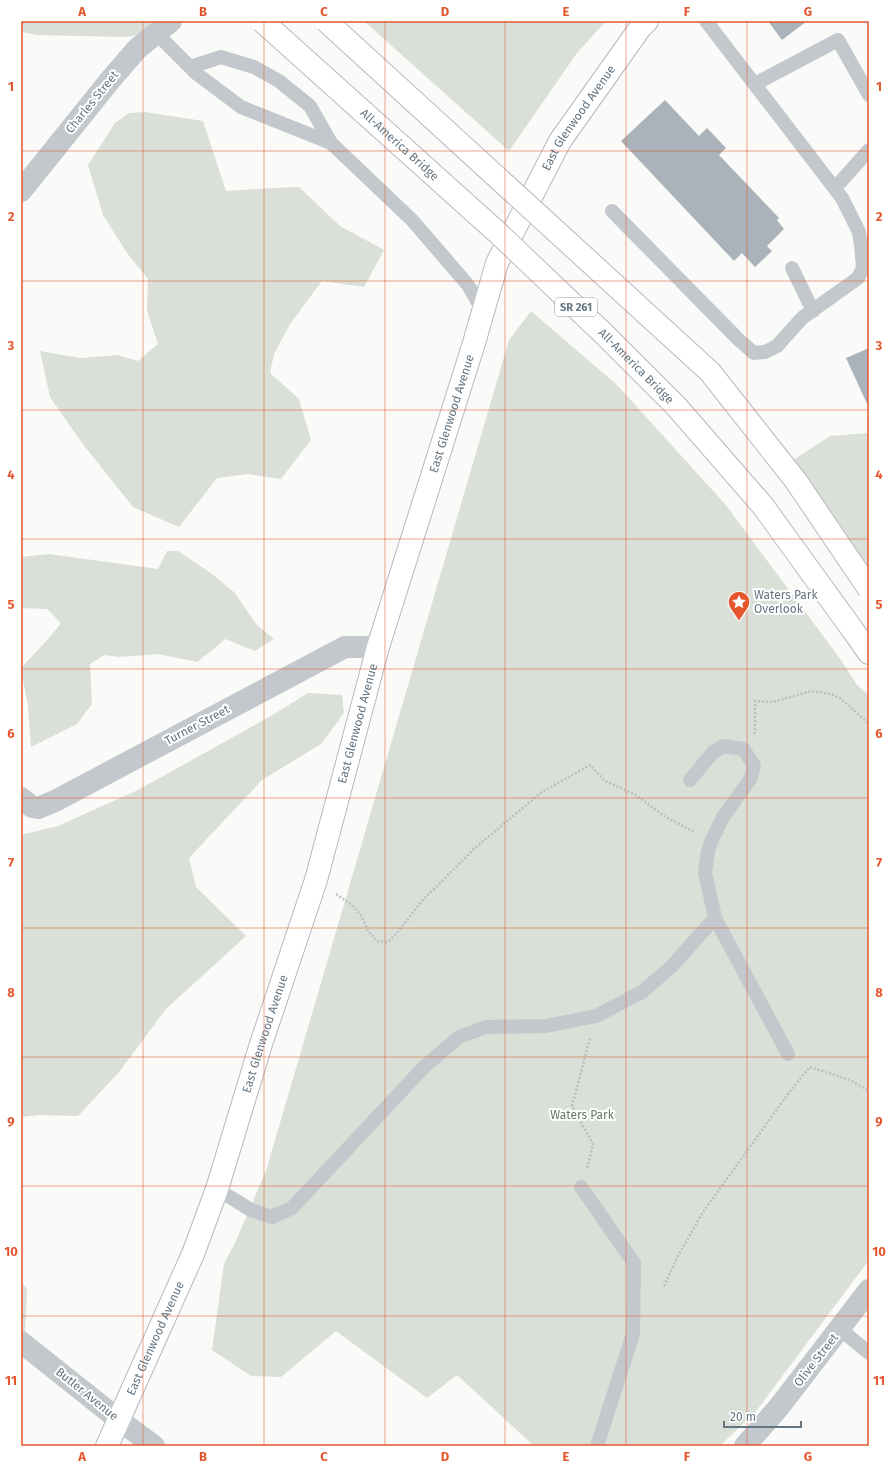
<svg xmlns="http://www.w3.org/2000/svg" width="890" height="1467" viewBox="0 0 890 1467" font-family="'Fira Sans',sans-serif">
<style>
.green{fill:#dadfd7}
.building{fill:#aab3b9}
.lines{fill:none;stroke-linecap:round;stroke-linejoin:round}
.secondary-casing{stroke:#b3babf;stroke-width:24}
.primary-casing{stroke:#b5babe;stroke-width:24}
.path{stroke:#bbbfc2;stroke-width:2.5;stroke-dasharray:2 2;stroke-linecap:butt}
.lane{stroke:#c3c8cc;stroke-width:14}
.street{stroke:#c3c8cc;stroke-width:22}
.secondary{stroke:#fff;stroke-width:22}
.primary{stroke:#fff;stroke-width:22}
.primary-bridge-casing{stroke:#b5babe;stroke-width:24;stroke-linecap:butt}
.primary-bridge{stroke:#fff;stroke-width:22}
.grid{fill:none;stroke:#e4572e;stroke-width:1;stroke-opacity:0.55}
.labels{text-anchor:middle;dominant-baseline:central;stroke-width:4;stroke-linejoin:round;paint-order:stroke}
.shield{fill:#fff;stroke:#939fa8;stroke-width:1}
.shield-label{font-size:11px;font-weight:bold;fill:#657683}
.street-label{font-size:12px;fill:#657683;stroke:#fff}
.poi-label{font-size:12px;fill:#657683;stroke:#fff;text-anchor:start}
.park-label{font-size:12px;fill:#687a64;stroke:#fff}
.neatline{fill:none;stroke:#e4572e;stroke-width:1.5}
.grid-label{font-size:13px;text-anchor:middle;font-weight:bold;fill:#e4572e}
</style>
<rect width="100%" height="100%" fill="#fafaf8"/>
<g class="green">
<polygon points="21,21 171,21 156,33 125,37 37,35 21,32"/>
<polygon points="364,21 606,21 577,53 509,151"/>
<polygon points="145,112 203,121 226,191 273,188 299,187 340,226 384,250 364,287 322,281 290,324 274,354 270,373 299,399 311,440 281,479 248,474 217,478 179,527 133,507 82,443 50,397 40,351 80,358 118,355 138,361 158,344 147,311 148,279 127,253 103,215 88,165 115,123 129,113"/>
<polygon points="531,311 617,385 725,504 841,660 857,685 869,695 869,1260 757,1410 720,1446 534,1446 457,1375 427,1398 336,1331 281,1377 251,1376 212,1350 224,1264 235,1243 266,1171 509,340"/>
<polygon points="869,433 869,589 784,466 830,436"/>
<polygon points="167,551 178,551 212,574 235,593 256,624 274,639 255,651 225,639 215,648 197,662 158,654 119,657 104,655 90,664 92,704 77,724 31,747 28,706 21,668 50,637 61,623 47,609 21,608 21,557 49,554 158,569"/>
<polygon points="308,693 342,695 344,713 321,744 262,780 189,858 196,887 246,936 166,1009 119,1072 78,1116 40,1115 21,1117 21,835 58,826 138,790 271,716"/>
<polygon points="21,1282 27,1289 25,1334 21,1332"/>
</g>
<g class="building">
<polygon points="768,21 807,21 782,40"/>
<polygon points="665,100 699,136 707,128 726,148 719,155 779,218 777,220 784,229 767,246 772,251 755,267 742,253 734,261 621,141"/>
<polygon points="869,348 869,408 846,358"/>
</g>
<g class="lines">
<g class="secondary-casing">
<g id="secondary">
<path id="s1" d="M107,1446L193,1254L217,1189L261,1044L316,880L378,647L474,343L497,263L560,141L640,28L647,21"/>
</g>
</g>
<g class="primary-casing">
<polyline id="primary" points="852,629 869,653"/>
</g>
<g class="path">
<polyline points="754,734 755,731 755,701 773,702 811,691 831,694 840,698 869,724"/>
<polyline points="336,894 352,905 362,917 368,931 377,941 388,942 396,934 422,901 475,848 542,792 590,765 605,781 636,795 664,816 694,832"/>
<polyline points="587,1168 593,1144 572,1106 590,1038"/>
<polyline points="664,1286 678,1256 703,1212 791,1090 810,1067 850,1080 869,1091"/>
</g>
<g class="lane">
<polyline points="156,33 197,74 241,107 331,143 310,106 279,81 254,67 221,57 190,67"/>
<polyline points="755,84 838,40 869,95"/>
<polyline points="331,143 412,220 468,285 483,311"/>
<polyline points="835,188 869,150"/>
<polyline points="612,211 739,340 754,353 765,352 777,346 802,318 858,278 863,268 861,245 859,232 842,198 706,21"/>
<polyline points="792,268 813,311"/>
<polyline points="690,780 713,752 724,746 743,749 754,765 751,778 723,817 711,842 708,851 705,872 715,918 788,1054"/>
<polyline points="581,1187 634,1263 633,1334 597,1446"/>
<polyline points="217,1189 251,1210 272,1217 292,1208 423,1068 459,1037 486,1027 546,1026 596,1016 642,992 672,966 715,918"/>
<polyline points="840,1329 869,1353"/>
</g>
<g class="street">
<polyline points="21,191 111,79 137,49 171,21"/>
<polyline points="21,798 32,807 38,808 55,801 345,647 378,647"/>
<polyline points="21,1342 119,1420 154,1446"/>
<polyline points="745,1446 779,1407 869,1290"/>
</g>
<use href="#secondary" class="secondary"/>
<use href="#primary" class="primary"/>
<g class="primary-bridge-casing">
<g id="primary-bridge">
<path id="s2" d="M262,21L498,233L605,335L676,406L763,506L852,629"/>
<polyline points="326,21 710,372 796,481 869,589"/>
</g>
</g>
<use href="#primary-bridge" class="primary-bridge"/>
</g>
<path class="grid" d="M143,21V1446M264,21V1446M385,21V1446M505,21V1446M626,21V1446M747,21V1446M21,151H869M21,281H869M21,410H869M21,539H869M21,669H869M21,798H869M21,928H869M21,1057H869M21,1186H869M21,1316H869"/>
<defs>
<g id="sight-pin" transform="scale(1.15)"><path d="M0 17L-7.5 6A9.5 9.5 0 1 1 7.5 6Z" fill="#e4572e" stroke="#fff"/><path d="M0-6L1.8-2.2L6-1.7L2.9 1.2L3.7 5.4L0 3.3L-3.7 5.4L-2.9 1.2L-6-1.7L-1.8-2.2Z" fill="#fff"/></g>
</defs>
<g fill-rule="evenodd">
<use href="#sight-pin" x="739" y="602"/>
</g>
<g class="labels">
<rect class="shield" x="555" y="298" width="42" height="18" rx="3"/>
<g class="shield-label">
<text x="576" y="307">SR 261</text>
</g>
<g class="street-label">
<text transform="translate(92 102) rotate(-51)">Charles Street</text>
<text stroke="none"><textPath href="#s1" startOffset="1414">East Glenwood Avenue</textPath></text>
<text stroke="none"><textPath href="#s2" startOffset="185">All-America Bridge</textPath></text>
<text stroke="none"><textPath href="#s2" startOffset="509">All-America Bridge</textPath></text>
<text stroke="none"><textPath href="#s1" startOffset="1090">East Glenwood Avenue</textPath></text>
<text stroke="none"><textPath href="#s1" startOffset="766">East Glenwood Avenue</textPath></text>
<text transform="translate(197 725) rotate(-28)">Turner Street</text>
<text stroke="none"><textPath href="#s1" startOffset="442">East Glenwood Avenue</textPath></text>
<text stroke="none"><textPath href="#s1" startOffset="118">East Glenwood Avenue</textPath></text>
<text transform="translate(816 1360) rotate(-52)">Olive Street</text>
<text transform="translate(87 1394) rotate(39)">Butler Avenue</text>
</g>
<g class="poi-label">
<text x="754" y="595">Waters Park<tspan x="754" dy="14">Overlook</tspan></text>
</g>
<g class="park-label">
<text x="582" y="1115">Waters Park</text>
</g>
</g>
<rect width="890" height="1467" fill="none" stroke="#ffffff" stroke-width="44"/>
<path d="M724 1421v6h77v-6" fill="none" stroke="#657683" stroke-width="2"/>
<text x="730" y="1421" font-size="12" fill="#657683" stroke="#ffffff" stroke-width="3" paint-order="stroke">20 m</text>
<rect x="22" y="22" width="846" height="1423" class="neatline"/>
<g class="grid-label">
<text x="82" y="16">A</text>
<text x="203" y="16">B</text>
<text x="324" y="16">C</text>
<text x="445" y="16">D</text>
<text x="566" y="16">E</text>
<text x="687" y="16">F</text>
<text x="808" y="16">G</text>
<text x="11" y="91">1</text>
<text x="879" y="91">1</text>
<text x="11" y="221">2</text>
<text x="879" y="221">2</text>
<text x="11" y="350">3</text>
<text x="879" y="350">3</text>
<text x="11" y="479">4</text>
<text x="879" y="479">4</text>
<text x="11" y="609">5</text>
<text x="879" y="609">5</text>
<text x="11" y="738">6</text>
<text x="879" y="738">6</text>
<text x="11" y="867">7</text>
<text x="879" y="867">7</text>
<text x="11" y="997">8</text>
<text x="879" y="997">8</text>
<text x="11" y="1126">9</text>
<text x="879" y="1126">9</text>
<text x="11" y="1256">10</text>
<text x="879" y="1256">10</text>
<text x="11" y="1385">11</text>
<text x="879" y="1385">11</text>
<text x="82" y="1461">A</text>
<text x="203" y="1461">B</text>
<text x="324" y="1461">C</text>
<text x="445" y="1461">D</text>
<text x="566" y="1461">E</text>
<text x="687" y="1461">F</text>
<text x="808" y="1461">G</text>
</g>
</svg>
